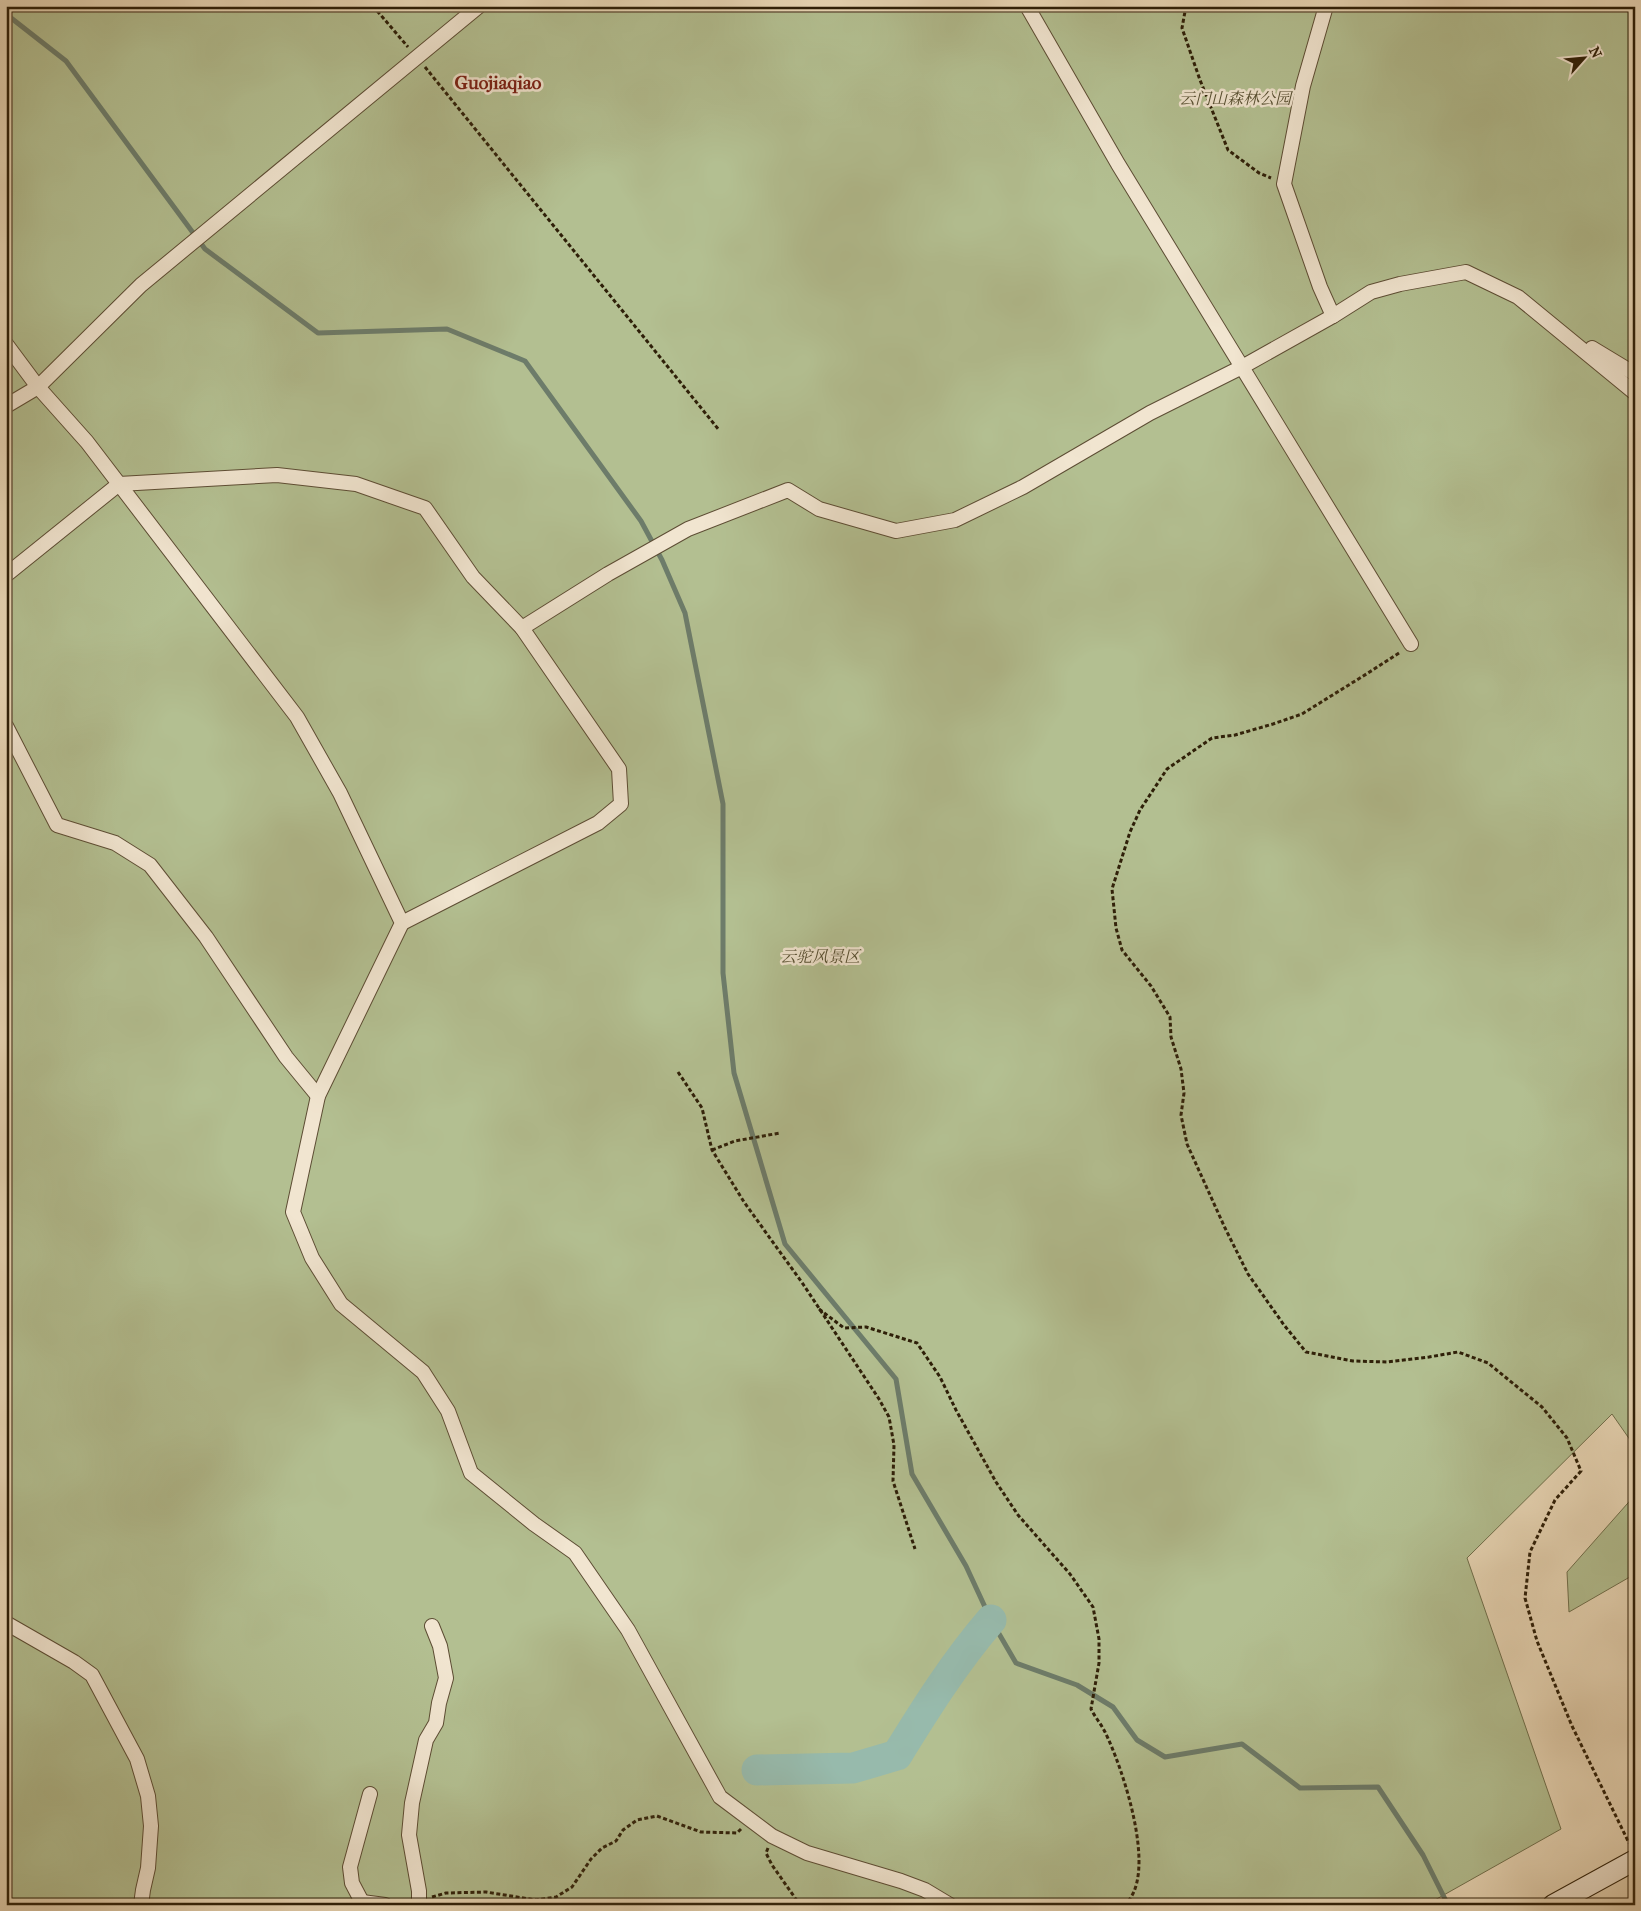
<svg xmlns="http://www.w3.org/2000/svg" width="1641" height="1911" viewBox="0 0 1641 1911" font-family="'IM FELL French Canon','Noto Serif SC',serif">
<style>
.green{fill:#b3bf91;stroke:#706f4c}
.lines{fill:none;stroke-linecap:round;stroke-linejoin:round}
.stream{stroke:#6d7c6a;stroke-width:5}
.river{stroke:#97baac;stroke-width:31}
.minor-casing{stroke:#5d4d34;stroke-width:16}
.secondary-casing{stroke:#2e1f08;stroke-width:22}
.path{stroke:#2e1f08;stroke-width:3;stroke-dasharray:4 2.5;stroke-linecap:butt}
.minor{stroke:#f1e5d0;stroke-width:14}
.secondary{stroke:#f1e5d0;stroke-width:20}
.labels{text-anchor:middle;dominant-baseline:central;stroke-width:5;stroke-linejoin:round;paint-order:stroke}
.park-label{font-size:16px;font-style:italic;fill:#564f31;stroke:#f1e5d0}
.quarter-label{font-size:19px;font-weight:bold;fill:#7a1f14;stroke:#f1e5d0}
</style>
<rect width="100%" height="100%" fill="#e9d7b6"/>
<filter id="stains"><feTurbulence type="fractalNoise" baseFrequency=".004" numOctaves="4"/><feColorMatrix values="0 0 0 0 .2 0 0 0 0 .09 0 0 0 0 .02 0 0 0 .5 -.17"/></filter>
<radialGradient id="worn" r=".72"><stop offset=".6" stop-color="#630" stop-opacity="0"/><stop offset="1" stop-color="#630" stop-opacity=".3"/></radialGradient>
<g class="green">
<polygon points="6,6 1635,6 1635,1447 1612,1414 1467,1558 1561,1829 1426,1905 6,1905"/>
<polygon points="1635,1495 1635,1574 1569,1612 1567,1572"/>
</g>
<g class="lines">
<polyline class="stream" points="6,14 66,61 205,249 318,333 447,329 525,361 641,521 662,560 685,613 723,804 723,973 734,1073 785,1244 896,1379 912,1474 966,1566 991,1620 1016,1663 1077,1685 1113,1707 1137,1740 1165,1757 1242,1744 1300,1788 1378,1787 1423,1855 1448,1905"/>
<path class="river" d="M757,1770L853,1768L897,1755C926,1708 955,1662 991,1620"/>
<g class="minor-casing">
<g id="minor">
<polyline points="1027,6 1118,164 1411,644"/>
<polyline points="1326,6 1303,86 1284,184 1320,287 1333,316"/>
<polyline points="6,344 38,387 87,442 297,717 340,793 402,923 318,1096 293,1212 312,1258 341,1304 423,1372 448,1411 471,1473 534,1524 575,1553 628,1630 720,1797 772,1836 807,1853 901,1881 925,1890 950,1905"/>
<polyline points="1592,348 1635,374"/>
<polyline points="6,406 38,387 141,285 479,6"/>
<polyline points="6,575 119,484 277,475 356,484 425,508 473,577 522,628"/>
<polyline points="6,726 57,825 115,843 150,865 206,937 286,1057 318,1096"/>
<polyline points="402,923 598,823 621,804 619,769 522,628 608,574 688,529 788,490 819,509 896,531 955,520 1023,487 1150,413 1242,367 1333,316 1371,292 1400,284 1466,272 1518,297 1635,393"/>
<polyline points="6,1623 74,1662 92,1675 137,1759 148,1796 151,1826 148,1868 143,1890 141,1905"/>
<polyline points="362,1902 352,1883 350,1867 370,1794"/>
<polyline points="359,1905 362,1902 385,1905"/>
<polyline points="419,1905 419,1891 409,1835 412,1803 426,1740 436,1723 439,1703 446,1678 440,1646 432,1626"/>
</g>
</g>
<g class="secondary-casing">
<polyline id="secondary" points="1553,1905 1635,1860"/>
</g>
<g class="path">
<polyline points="373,6 408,47"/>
<polyline points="1186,6 1182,28 1200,80 1228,150 1259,173 1271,178"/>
<polyline points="425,67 719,430"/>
<polyline points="1399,653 1368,673 1302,714 1273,724 1235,735 1212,738 1167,769 1140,810 1130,832 1112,889 1116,928 1122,950 1151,986 1170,1017 1171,1037 1181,1069 1184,1093 1181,1115 1187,1144 1225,1228 1248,1274 1284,1325 1306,1352 1353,1361 1387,1362 1429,1357 1458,1352 1488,1363 1542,1407 1567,1438 1581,1471 1555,1500 1530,1552 1525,1598 1537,1641 1572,1726 1629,1843"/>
<polyline points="678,1072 702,1108 712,1150 744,1202 803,1284 879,1399 889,1417 894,1445 893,1481 915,1549"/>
<polyline points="712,1150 735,1141 780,1133"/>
<path d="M819,1309L844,1328L866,1327L917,1343L940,1377L956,1410L996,1482L1018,1515L1070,1574L1093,1607L1099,1639V1663L1091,1709C1095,1717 1101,1724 1105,1732C1122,1766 1160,1877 1124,1905"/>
<polyline points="768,1848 766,1853 772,1865 800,1905"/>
<polyline points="432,1897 446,1893 486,1892 536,1900 556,1897 572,1887 591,1859 602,1848 616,1841 623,1830 637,1820 657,1816 701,1832 737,1833 741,1829"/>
</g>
<use href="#minor" class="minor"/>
<use href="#secondary" class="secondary"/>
</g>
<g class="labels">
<g class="park-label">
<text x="1235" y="98">云门山森林公园</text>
<text x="820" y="956">云驼风景区</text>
</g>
<g class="quarter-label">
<text x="498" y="83">Guojiaqiao</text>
</g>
</g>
<rect width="1641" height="1911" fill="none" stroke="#e9d7b6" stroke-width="25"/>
<rect x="8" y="8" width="1626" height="1896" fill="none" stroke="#2e1f08" stroke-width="2.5"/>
<rect x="12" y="12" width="1616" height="1886" fill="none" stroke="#2e1f08"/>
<g transform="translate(1584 58) rotate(63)" stroke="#f1e5d0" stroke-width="4" paint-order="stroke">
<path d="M0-4L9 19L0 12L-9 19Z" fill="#2e1f08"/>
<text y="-8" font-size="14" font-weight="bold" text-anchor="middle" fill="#2e1f08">N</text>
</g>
<rect width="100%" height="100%" filter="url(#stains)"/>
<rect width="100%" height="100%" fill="url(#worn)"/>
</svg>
